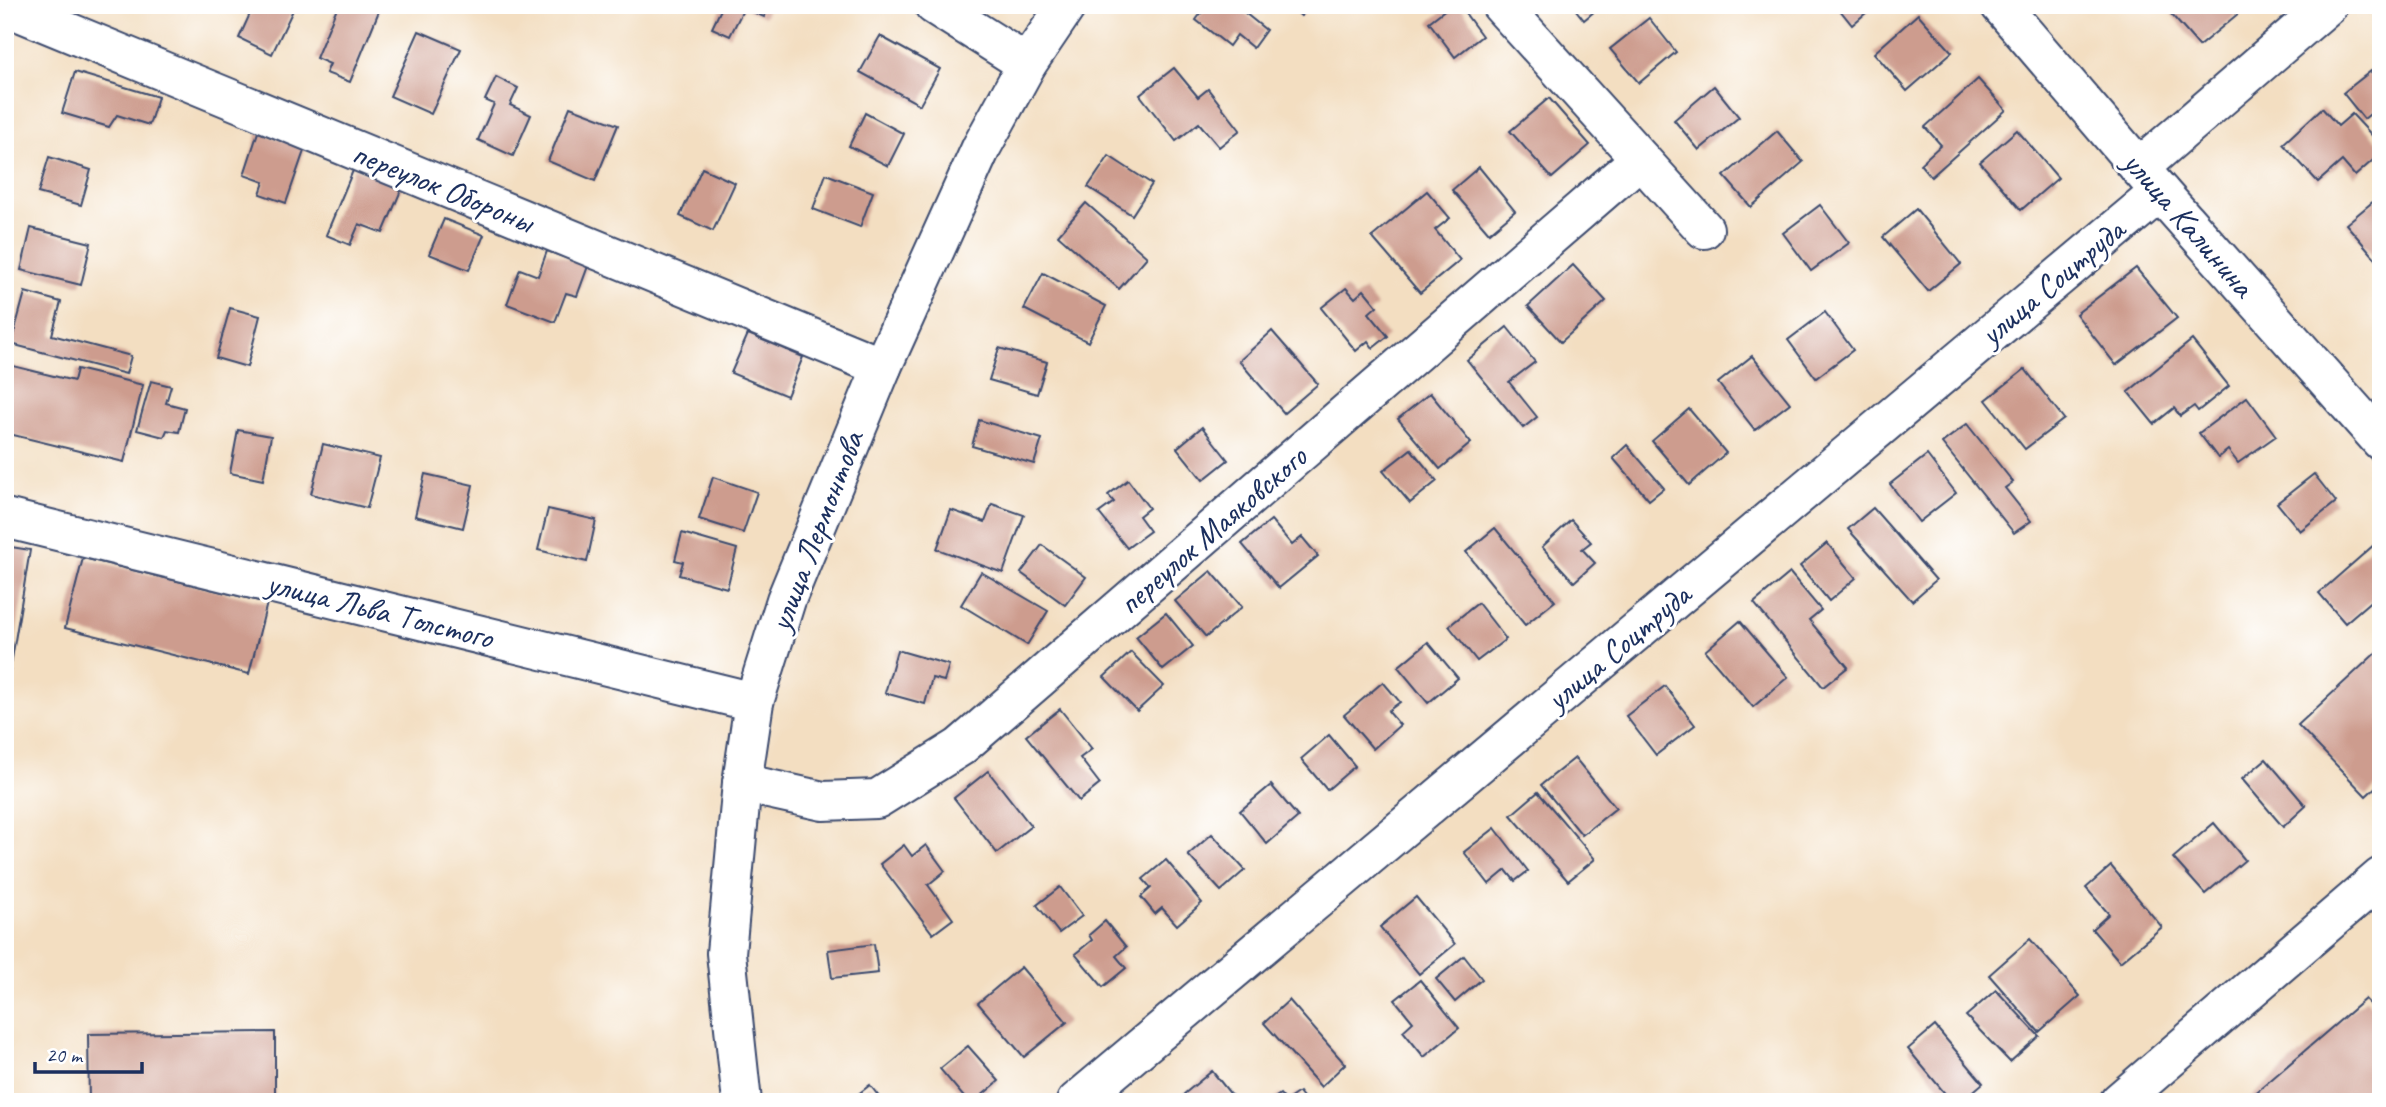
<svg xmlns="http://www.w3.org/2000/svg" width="2386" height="1107" viewBox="0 0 2386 1107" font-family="Caveat,sans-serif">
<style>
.building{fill:#cd9c8e}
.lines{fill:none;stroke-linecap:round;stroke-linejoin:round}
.minor-casing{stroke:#3b496d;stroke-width:42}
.secondary-casing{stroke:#3b496d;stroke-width:42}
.primary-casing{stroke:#3b496d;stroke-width:42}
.minor{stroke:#fff;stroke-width:38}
.secondary{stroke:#fff;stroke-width:38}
.primary{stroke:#fff;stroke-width:38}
.labels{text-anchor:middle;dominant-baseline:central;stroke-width:6;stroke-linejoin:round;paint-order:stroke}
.street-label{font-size:33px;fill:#1b2f5e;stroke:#fff}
</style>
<rect width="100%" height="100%" fill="#fff"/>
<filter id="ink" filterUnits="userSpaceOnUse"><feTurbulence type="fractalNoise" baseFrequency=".0143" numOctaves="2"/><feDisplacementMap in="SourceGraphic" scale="14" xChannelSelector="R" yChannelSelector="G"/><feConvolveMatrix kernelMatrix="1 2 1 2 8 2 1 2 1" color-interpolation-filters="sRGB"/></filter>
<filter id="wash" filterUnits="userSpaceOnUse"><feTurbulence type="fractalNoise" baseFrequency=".00686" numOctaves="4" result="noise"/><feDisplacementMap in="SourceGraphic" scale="28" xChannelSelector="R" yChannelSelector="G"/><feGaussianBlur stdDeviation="1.57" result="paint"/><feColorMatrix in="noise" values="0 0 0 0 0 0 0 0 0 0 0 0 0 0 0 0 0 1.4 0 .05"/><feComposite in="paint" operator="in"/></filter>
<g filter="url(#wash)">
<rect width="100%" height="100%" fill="#f3dec1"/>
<g id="blocks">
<g class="building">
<polygon points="254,5 282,5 293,10 272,54 239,38"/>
<polygon points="338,5 365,5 379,11 350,82 326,73 330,64 316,58"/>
<polygon points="723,5 770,5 764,17 744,8 730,36 712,28"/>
<polygon points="1207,5 1235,5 1266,30 1253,48 1237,35 1229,46 1196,20"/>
<polygon points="1289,5 1312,5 1301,16"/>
<polygon points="1451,5 1459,5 1482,36 1455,57 1429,22"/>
<polygon points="1572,5 1602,5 1584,20"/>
<polygon points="1836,5 1875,5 1852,25"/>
<polygon points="2182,5 2232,5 2239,13 2199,46 2171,14"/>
<polygon points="1918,14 1952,52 1907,91 1874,53"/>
<polygon points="1649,18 1676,52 1639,83 1610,49"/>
<polygon points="419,31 461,49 431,114 390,96"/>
<polygon points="880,36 940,69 920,105 860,72"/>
<polygon points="1174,68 1198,97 1208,89 1240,130 1219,147 1199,123 1176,141 1140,95"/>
<polygon points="2371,71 2381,84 2381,105 2364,119 2343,93"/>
<polygon points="75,72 158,97 149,125 117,115 109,127 62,113"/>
<polygon points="496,77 518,88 510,105 531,115 513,156 478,140 494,104 485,100"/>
<polygon points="1978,79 2006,110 1931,177 1920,164 1941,145 1925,127"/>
<polygon points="1714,86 1739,117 1699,150 1674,120"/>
<polygon points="1549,98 1590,145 1552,178 1510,131"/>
<polygon points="570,107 618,125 595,181 548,161"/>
<polygon points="2322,108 2338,126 2352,114 2381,145 2381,153 2355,176 2342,161 2318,182 2283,144"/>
<polygon points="865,113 904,134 888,166 849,146"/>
<polygon points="2017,130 2058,178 2021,210 1980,162"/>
<polygon points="1777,131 1803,162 1751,207 1724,176"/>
<polygon points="258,132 305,148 286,203 260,194 264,182 244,175"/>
<polygon points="1109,156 1152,184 1132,215 1088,187"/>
<polygon points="49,157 91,170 81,205 38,193"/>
<polygon points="1479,167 1515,211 1489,233 1452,190"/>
<polygon points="354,168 402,188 383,233 359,224 350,245 326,235"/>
<polygon points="702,168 735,183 713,231 680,216"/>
<polygon points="826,174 873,192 860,227 813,209"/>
<polygon points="1427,191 1450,218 1435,230 1460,260 1420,293 1372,237"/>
<polygon points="2381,195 2381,255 2376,259 2346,224"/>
<polygon points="1086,203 1147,257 1119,289 1058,235"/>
<polygon points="1820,205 1849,243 1811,271 1783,233"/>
<polygon points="1916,209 1961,264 1928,291 1883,237"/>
<polygon points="444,219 484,235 469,270 429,254"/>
<polygon points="31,228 91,243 81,285 21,270"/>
<polygon points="547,251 588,266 577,296 566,293 555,322 507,304 520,269 538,276"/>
<polygon points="1573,265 1606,301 1561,342 1528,306"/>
<polygon points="2136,268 2177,318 2116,365 2076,314"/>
<polygon points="1043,273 1106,306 1088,342 1024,309"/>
<polygon points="1346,288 1355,298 1364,290 1377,306 1369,313 1388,336 1373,348 1368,341 1356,351 1321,308"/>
<polygon points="25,292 61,302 52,335 131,356 126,374 11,344"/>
<polygon points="230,308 260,316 247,367 216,358"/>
<polygon points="1825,312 1853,350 1816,378 1788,340"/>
<polygon points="1507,327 1535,362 1509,382 1537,417 1523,428 1467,360"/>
<polygon points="1272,331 1318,384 1284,413 1239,361"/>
<polygon points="748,334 803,357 787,396 731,373"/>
<polygon points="2192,340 2229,386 2198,411 2194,406 2180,416 2174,408 2154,424 2128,392"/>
<polygon points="999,348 1047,362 1037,394 989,380"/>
<polygon points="1752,356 1790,403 1755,430 1718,383"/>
<polygon points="5,364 74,381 77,369 143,385 124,462 5,433"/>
<polygon points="2025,369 2064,419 2025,449 1986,400"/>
<polygon points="151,381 171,386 166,403 185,408 179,432 167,430 164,437 137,430"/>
<polygon points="1430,393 1471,443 1440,469 1398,419"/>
<polygon points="2247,397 2276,436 2238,463 2228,450 2218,458 2199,433"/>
<polygon points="1689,409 1726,453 1689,485 1652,441"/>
<polygon points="979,420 1042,439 1034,464 972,446"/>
<polygon points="1967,424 2013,482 2005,488 2031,521 2014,533 1942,443"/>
<polygon points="1202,427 1228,460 1203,480 1177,448"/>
<polygon points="238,430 271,436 263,480 230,473"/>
<polygon points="323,444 380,458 367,508 311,494"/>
<polygon points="1627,445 1664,488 1649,500 1613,458"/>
<polygon points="1411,449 1437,481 1410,503 1383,471"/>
<polygon points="1927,455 1956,493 1919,522 1890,484"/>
<polygon points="425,474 473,485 463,528 415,516"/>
<polygon points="2314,474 2336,502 2300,531 2277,503"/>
<polygon points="713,477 757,492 743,533 699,519"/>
<polygon points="1128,480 1149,508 1139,516 1150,531 1127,548 1099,513 1114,502 1108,495"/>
<polygon points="992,504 1024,515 1003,573 937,549 951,510 985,522"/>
<polygon points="1873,508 1936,580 1912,601 1848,529"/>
<polygon points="548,509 596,520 587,562 538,550"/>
<polygon points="1271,520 1292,545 1302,537 1318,556 1279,588 1242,544"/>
<polygon points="1571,520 1591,542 1582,549 1595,563 1574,582 1542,547"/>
<polygon points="1495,528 1555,601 1525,625 1466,552"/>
<polygon points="682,533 737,549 727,588 679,575 683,562 675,560"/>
<polygon points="1827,543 1856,578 1829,601 1800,566"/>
<polygon points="2375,544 2381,551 2381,592 2345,623 2319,593"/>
<polygon points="1042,545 1086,577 1065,605 1021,573"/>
<polygon points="5,546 30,550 7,689 5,689"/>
<polygon points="83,558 267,603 249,674 65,628"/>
<polygon points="1211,571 1242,607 1206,637 1175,601"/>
<polygon points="981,572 1048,611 1027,645 961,605"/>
<polygon points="1790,573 1821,610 1809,620 1848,667 1823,687 1754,603"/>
<polygon points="1478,603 1506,639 1477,661 1449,626"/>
<polygon points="1166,613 1193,646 1163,670 1136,637"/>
<polygon points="1740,621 1788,677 1753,707 1705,651"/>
<polygon points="1428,642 1458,678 1428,703 1398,667"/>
<polygon points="2381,648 2381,782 2366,796 2298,725"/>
<polygon points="897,650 949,665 944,681 932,678 925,704 885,693"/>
<polygon points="1131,652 1164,686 1137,711 1104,677"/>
<polygon points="1383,682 1400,702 1388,711 1400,725 1373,749 1344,715"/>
<polygon points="1665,686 1695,725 1656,755 1626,716"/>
<polygon points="1060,709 1092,749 1080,758 1100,784 1079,801 1026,736"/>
<polygon points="1329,735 1355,766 1327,790 1301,759"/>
<polygon points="1575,758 1616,808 1582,835 1541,785"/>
<polygon points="2266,759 2306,806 2283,827 2242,779"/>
<polygon points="988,771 1031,826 997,853 954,798"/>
<polygon points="1271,785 1298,817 1267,844 1240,811"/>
<polygon points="1538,792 1595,859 1568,881 1511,815"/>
<polygon points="2214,823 2245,860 2205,894 2173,858"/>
<polygon points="1495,828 1528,871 1515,881 1506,870 1489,884 1464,852"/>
<polygon points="1212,834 1245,870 1221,891 1188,855"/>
<polygon points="904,845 912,856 926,845 945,871 928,885 953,919 933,934 880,864"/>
<polygon points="1166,860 1202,903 1177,925 1162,908 1155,914 1141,897 1151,888 1143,879"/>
<polygon points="2111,866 2162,927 2120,962 2092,929 2109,914 2086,888"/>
<polygon points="1060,887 1082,916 1059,933 1037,905"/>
<polygon points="1416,897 1455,944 1419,974 1380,927"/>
<polygon points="1105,921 1126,947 1116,956 1126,968 1103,987 1075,954 1092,940 1089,935"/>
<polygon points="2030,939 2080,996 2039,1032 1989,975"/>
<polygon points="874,944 878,973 832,978 828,950"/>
<polygon points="1464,956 1482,979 1455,1002 1436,979"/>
<polygon points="1021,967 1067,1022 1024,1057 978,1003"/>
<polygon points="1420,980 1459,1028 1424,1057 1403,1031 1413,1022 1395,1000"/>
<polygon points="1996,990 2039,1036 2010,1062 1966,1016"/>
<polygon points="2365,999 2381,1016 2381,1097 2375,1102 2245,1102"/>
<polygon points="1289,1000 1345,1064 1321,1087 1264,1023"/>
<polygon points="1935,1026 1983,1083 1961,1102 1952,1102 1908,1049"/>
<polygon points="275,1032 275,1102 89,1102 88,1034"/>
<polygon points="968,1046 999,1081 974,1102 968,1102 940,1069"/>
<polygon points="1212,1071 1237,1102 1191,1102 1184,1094"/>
<polygon points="870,1085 883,1102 848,1102"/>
<polygon points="1299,1092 1307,1102 1269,1102 1280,1094 1286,1101"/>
</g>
</g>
</g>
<g filter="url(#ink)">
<use href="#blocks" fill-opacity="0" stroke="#3b496d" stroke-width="2"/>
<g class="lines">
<g class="minor-casing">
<g id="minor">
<polyline points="934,5 1027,64"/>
<polyline points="1501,5 1704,229"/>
<polyline points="5,6 882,367"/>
<polyline points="2139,168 2328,5"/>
<polyline points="5,518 754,702"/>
<polyline points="742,783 823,801 877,799 960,747 1640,159"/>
<polyline points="742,1102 726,953 742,783 754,702 786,600 882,367 981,148 1027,64 1067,5"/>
<polyline points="1076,1102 2160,192"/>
</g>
</g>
<g class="secondary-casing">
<polyline id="secondary" points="2000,5 2160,192 2381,441"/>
</g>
<g class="primary-casing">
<polyline id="primary" points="2119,1102 2381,877"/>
</g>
<use href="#minor" class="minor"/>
<use href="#secondary" class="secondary"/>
<use href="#primary" class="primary"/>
</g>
</g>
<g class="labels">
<g class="street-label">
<text transform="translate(443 187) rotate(22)">переулок Обороны</text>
<text transform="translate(2189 224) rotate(49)">улица Калинина</text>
<text transform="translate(2052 282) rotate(-40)">улица Соцтруда</text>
<text transform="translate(1212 530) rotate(-41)">переулок Маяковского</text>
<text transform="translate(816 531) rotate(-69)">улица Лермонтова</text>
<text transform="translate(380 610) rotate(14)">улица Льва Толстого</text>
<text transform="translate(1618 647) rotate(-40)">улица Соцтруда</text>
</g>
</g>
<rect width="2386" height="1107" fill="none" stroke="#fff" stroke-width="28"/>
<path d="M35 1062v10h107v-10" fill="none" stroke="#1b2f5e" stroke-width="3.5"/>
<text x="46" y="1062" font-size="21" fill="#1b2f5e" stroke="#ffffff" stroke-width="5" paint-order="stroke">20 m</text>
</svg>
